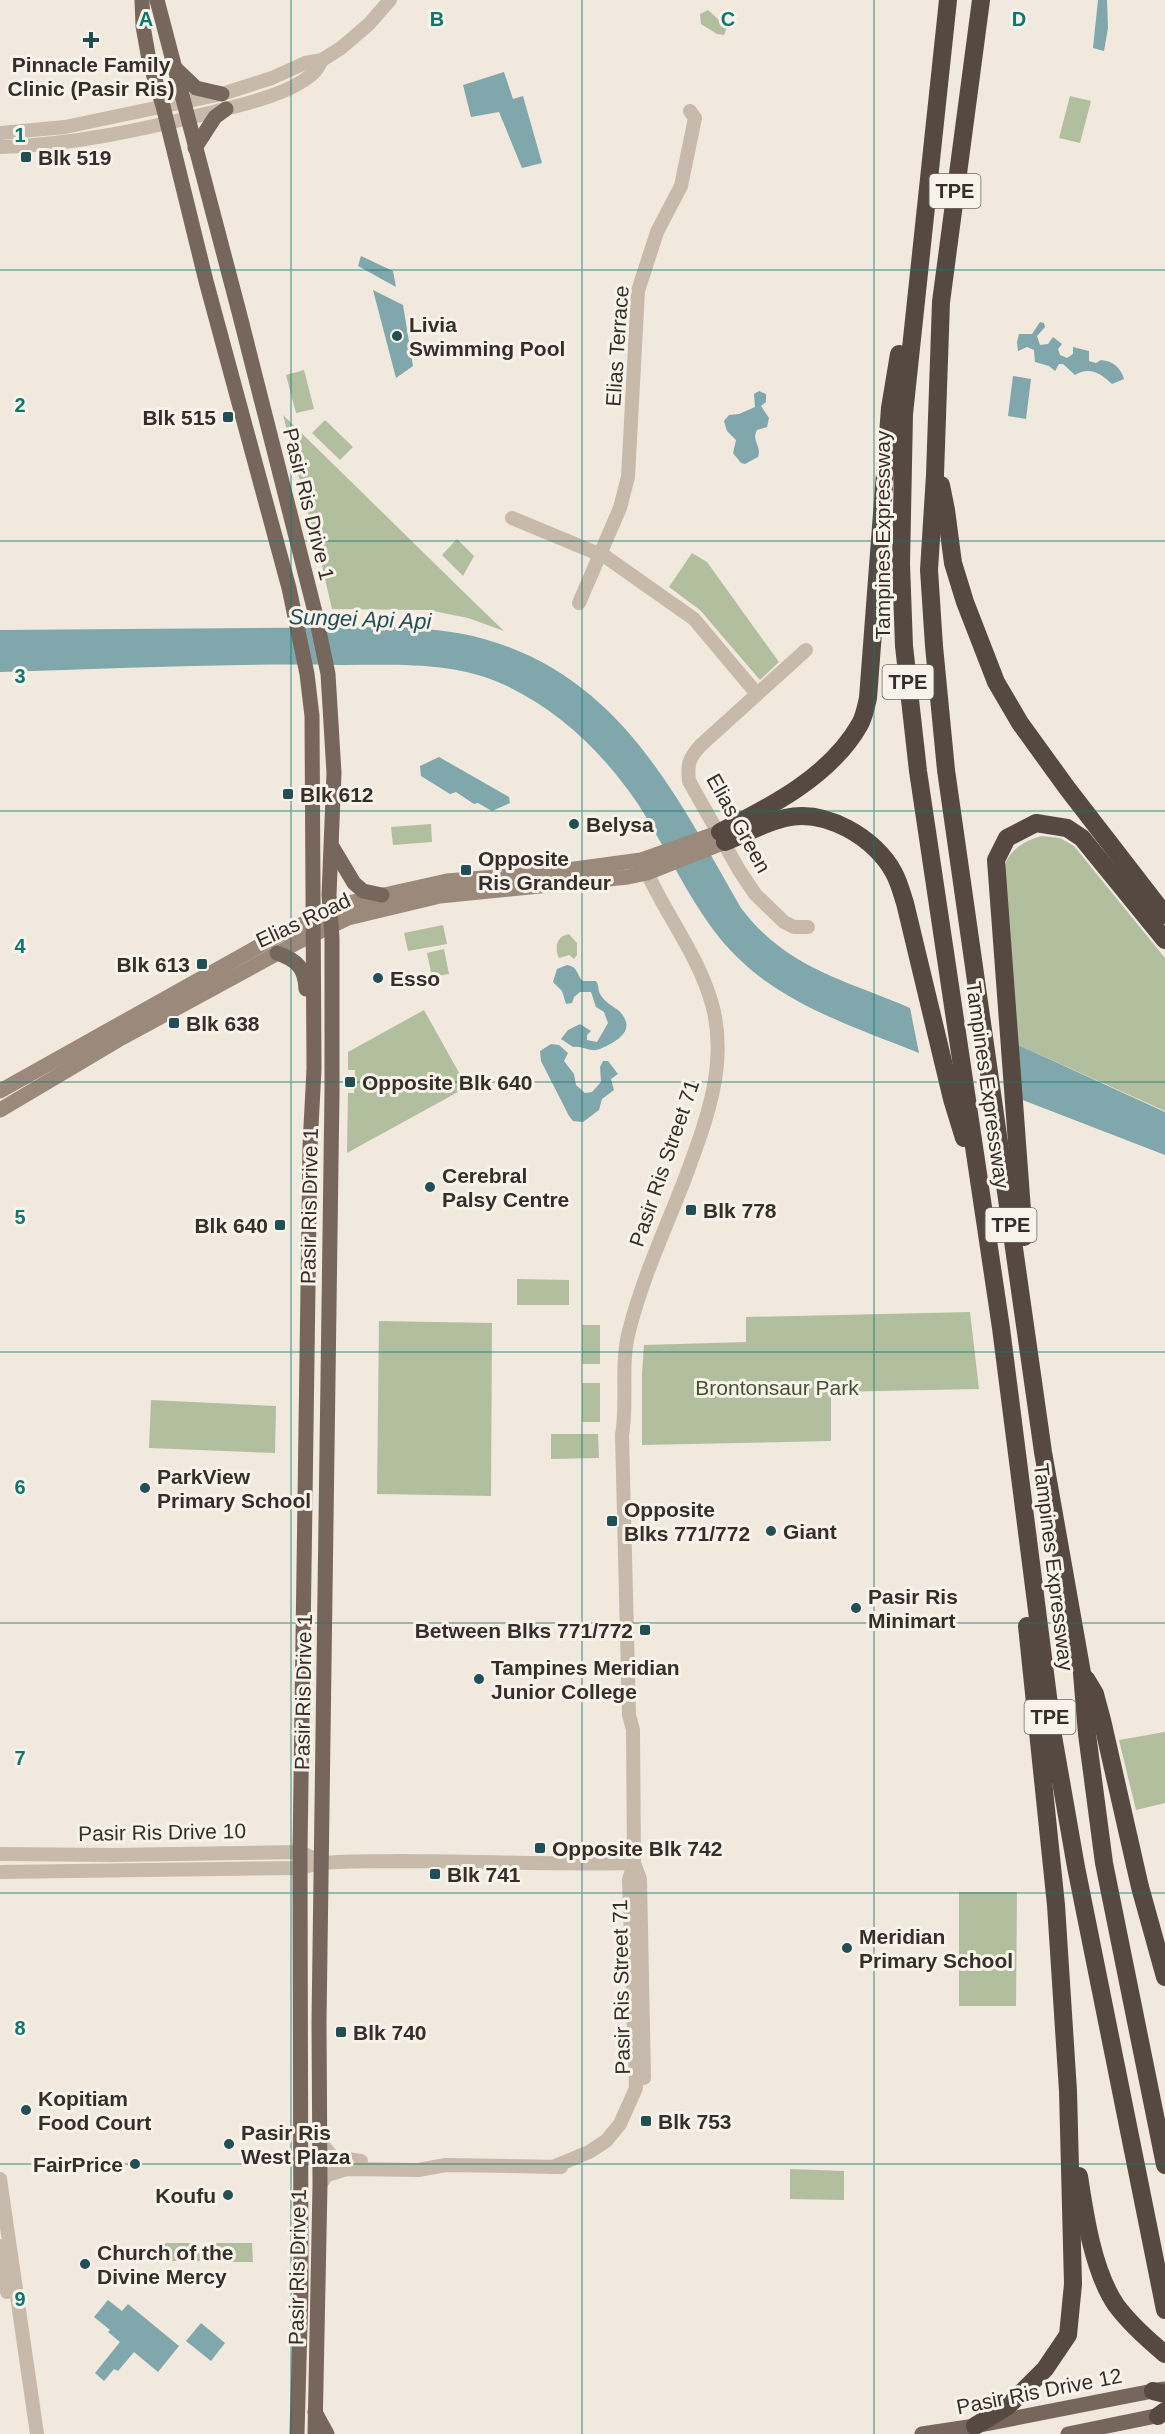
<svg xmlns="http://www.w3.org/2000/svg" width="1165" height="2434" viewBox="0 0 1165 2434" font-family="Helvetica,sans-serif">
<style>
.green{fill:#b2bf9f}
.water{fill:#7fa7ac}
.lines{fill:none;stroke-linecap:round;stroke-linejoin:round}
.street{stroke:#c8baab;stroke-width:14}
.secondary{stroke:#9b897c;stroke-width:15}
.primary{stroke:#77665c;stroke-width:15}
.highway{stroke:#564941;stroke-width:18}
.grid{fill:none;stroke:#0f766e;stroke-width:1.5;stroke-opacity:0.55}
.poi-dot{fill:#224e55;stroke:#f8f3ea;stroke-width:2}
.labels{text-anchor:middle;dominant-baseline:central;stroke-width:6;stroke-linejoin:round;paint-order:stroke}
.shield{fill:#f8f3ea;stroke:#706963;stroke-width:1.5}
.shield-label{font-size:20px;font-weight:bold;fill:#362e29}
.poi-label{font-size:21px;font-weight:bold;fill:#362e29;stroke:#f8f3ea;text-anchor:start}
.street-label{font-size:21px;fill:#362e29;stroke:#f8f3ea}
.park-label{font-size:21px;fill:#43522f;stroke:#f8f3ea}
.water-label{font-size:22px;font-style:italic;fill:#224e55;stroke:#f8f3ea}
.grid-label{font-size:20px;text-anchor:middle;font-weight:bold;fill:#0f766e;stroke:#f8f3ea;stroke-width:6;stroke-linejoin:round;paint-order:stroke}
</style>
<rect width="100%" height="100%" fill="#f1e9de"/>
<g class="green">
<polygon points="708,10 727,27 724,35 717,34 701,24 700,14"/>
<polygon points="1070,96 1091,101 1080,143 1059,138"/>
<polygon points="304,370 314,409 296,413 286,375"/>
<polygon points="283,415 478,606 504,631 468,618 428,610 332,609 319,553 324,550 319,526 312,528"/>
<polygon points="325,420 353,447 340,460 312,433"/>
<polygon points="457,539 474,556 463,576 442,555"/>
<polygon points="692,553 707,562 779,662 760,680 700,610 669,587"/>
<polygon points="431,824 432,842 393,845 391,827"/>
<path d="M1042,836L1060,838L1074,846L1165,958V1111L1016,1044L1004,866C1011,849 1025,840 1042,836Z"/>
<polygon points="443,925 447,944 408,951 404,933"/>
<path d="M569,934L577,943V955L574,959L569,955L559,958C554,947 557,936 569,934Z"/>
<polygon points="444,949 449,974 432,977 427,953"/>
<polygon points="424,1010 467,1087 347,1153 348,1093 354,1093 355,1070 348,1070 348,1052"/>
<polygon points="517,1279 569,1280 569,1305 517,1305"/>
<polygon points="970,1312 979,1389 831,1392 831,1441 642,1445 642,1373 644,1345 746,1342 746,1317"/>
<polygon points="379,1321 492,1323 491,1496 377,1494"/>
<rect x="582" y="1325" width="18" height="39"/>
<rect x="582" y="1383" width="18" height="39"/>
<polygon points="151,1400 276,1406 275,1453 149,1448"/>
<polygon points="551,1434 598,1434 599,1458 551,1459"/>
<polygon points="1165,1732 1165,1803 1136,1810 1119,1740"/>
<polygon points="959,1892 1017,1892 1016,2006 959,2006"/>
<polygon points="790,2169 844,2171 844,2200 790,2199"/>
<polygon points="160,2243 199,2243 200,2261 160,2261"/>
<polygon points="213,2243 252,2243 253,2262 213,2262"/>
</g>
<g class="water">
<polygon points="1098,0 1107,0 1108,28 1104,51 1093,48"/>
<polygon points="504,72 513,99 523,96 542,163 522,168 499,112 471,117 463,85"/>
<polygon points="361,256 393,271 396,287 358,266"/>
<polygon points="373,290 403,305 413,366 396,378"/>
<path d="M1040,322L1044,323L1045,327L1037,336L1040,345L1048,344L1053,337L1062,344L1058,349L1060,355L1067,358L1073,354V347L1089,351V361L1096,363L1101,360C1113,361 1121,368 1124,379L1112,384C1101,373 1089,366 1075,375L1063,364H1059L1055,371L1049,366L1035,362L1034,350L1027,347L1018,351L1017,342L1019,334H1032Z"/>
<polygon points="1013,376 1031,379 1026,419 1008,416"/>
<path d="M759,391L766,394V402L761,406L769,418L767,427L757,430C751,441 762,446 758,457L745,464L741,463L733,453L736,440L727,431L724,421L729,415L739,414L755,407L754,394Z"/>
<path d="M399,627C427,629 457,631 484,639C620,677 676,795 741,908C786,968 845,980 910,1008L919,1053C857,1028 787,1006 738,958C694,915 671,855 638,804C604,754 561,712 507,686C456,661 396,665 341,665C228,663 114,669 0,672V630Z"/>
<polygon points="439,757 509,797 510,803 492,811 478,803 474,804 456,792 450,794 421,776 420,766"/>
<path d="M567,965C579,967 576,975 583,981H596C599,986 598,990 600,994C604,1001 612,1006 618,1010C639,1030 616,1042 600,1049C591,1053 582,1045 573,1047L561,1039L568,1030L580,1024L591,1031L587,1035V1040L597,1042L608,1023L604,1012L596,1007L591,992H580L574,997L572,1003L566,1004L562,991L553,982L557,969Z"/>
<polygon points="551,1044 559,1045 568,1053 564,1061 574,1074 576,1085 585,1093 592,1092 601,1082 600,1067 603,1061 608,1061 618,1074 611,1079 614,1090 602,1099 599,1110 583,1122 573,1121 569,1116 541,1061 540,1051"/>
<polygon points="1016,1044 1165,1112 1165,1155 1020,1099"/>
<polygon points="108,2300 122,2311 128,2304 179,2346 158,2372 134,2352 118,2371 114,2369 104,2381 95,2373 120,2342 108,2332 110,2330 94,2317"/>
<polygon points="201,2323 225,2343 211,2361 186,2341"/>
</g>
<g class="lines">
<g class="street">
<polyline points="0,133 65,127 222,94 272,78 305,63 322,60 341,48 369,24 390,0"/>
<path d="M0,147C74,145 145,129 217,111C245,104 289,94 311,75C316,72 319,65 322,60"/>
<polyline points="512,518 606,557 694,619 757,694"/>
<polyline points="579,603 620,508 628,477 638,291 657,232 681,186 695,118 690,111"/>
<path d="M806,650L701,745C689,758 687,764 689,781L739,870L755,894L784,922L794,927H808"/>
<polyline points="0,1854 113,1855 300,1852 322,1862"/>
<polyline points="634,1863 640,1879 644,2078"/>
<path d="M0,1872L300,1868C332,1859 366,1862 400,1861C478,1861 556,1865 634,1863"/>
<polyline points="319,2141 333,2157 361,2161"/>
<path d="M553,2167L589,2152L606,2141L620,2124L636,2088L629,1880L634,1863L633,1730L629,1715L622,1435C628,1400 620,1365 629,1331C642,1279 665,1230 684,1181C705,1124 729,1065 712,1004C698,954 663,911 643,864"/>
<polyline points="0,2179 37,2434"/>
<polyline points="320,2185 327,2175 347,2169 418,2170 446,2165 561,2167"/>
<polyline points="0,2246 7,2292"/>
</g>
<g class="secondary">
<polyline points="0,1091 279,935 348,903 447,881 545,873 641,860 720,832"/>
<polyline points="0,1110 118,1040 300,941 348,918 440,896 628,877 647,873 725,842"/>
</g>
<g class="primary">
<polyline points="142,0 143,26 149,60 163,106 206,281 289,588 307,674 312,716 314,1069 310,1146 300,1852 301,2290 297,2434"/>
<polyline points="157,0 239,312 315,612 328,674 334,773 329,895 332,938 332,1092 319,2022 320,2185 315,2434"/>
<polyline points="176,69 196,88 222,94"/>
<polyline points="195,148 215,117 226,109"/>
<polyline points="333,848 354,883 363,891 382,895"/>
<path d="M277,953C297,960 305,968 306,989"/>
<polyline points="315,2412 327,2434"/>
<polyline points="922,2434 975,2426 1163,2389"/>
<polyline points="1068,2434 1165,2414"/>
</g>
<g class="highway">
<polyline points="948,0 904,414 901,564 904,646 918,771 1001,1328 1053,1736 1076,1867 1165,2310"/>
<polyline points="981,0 941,302 935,475 929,570 934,646 946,770 1043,1452 1082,1673 1087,1734 1104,1863 1165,2165"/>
<polyline points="941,485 946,510 953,563 965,602 996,682 1020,723 1067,788 1165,915"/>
<path d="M720,832C770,807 831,776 860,724C864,717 866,707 868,698L890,408L899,354"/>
<path d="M725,842C744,834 764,823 785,818C825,808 876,838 894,873C899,882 902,894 905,903L952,1099L964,1138"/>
<polyline points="1024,1237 996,860 1007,838 1036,823 1067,828 1082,838 1165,940"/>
<polyline points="1086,1679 1095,1694 1102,1720 1140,1887 1165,1977"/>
<path d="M1079,2176C1085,2216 1093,2271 1116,2305C1130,2324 1147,2339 1165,2354"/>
<polyline points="1153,2391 1165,2394"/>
<polyline points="1158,2416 1165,2411"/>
<polyline points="975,2426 1008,2406 1045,2369 1068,2335 1073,2284 1068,2091 1056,1905 1027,1626"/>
</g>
</g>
<path class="grid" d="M291,0V2434M582,0V2434M874,0V2434M0,270H1165M0,541H1165M0,811H1165M0,1082H1165M0,1352H1165M0,1623H1165M0,1893H1165M0,2164H1165"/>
<g class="poi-dot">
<path d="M88 31h6v6h6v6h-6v6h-6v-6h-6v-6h6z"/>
<rect x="20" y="151" width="12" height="12" rx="3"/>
<circle cx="397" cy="336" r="6"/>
<rect x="222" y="411" width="12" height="12" rx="3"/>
<rect x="282" y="788" width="12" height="12" rx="3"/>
<circle cx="574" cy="824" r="6"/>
<rect x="460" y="864" width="12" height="12" rx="3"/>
<rect x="196" y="958" width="12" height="12" rx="3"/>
<circle cx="378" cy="978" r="6"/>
<rect x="168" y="1017" width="12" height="12" rx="3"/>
<rect x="344" y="1076" width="12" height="12" rx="3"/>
<circle cx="430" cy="1187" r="6"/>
<rect x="685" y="1204" width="12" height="12" rx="3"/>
<rect x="274" y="1219" width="12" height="12" rx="3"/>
<circle cx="145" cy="1488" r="6"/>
<rect x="606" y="1515" width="12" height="12" rx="3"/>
<circle cx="771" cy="1531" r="6"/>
<circle cx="856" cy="1608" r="6"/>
<rect x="639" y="1624" width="12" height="12" rx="3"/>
<circle cx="479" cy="1679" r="6"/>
<rect x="534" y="1842" width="12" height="12" rx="3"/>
<rect x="429" y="1868" width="12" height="12" rx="3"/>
<circle cx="847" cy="1948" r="6"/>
<rect x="335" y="2026" width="12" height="12" rx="3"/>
<circle cx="26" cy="2110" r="6"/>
<rect x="640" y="2115" width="12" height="12" rx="3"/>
<circle cx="229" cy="2144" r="6"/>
<circle cx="135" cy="2164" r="6"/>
<circle cx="228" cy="2195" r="6"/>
<circle cx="85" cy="2264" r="6"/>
</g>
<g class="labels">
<g class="shield">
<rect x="929.5" y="174" width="51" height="34" rx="4.5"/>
<rect x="882.5" y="665" width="51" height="34" rx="4.5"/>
<rect x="985.5" y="1208" width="51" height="34" rx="4.5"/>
<rect x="1024.5" y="1700" width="51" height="34" rx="4.5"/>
</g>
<g class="shield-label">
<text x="955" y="191">TPE</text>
<text x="908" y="682">TPE</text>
<text x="1011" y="1225">TPE</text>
<text x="1050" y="1717">TPE</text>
</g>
<g class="poi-label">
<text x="91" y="64" text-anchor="middle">Pinnacle Family<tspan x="91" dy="24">Clinic (Pasir Ris)</tspan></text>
<text x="38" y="157">Blk 519</text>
<text x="409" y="324">Livia<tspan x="409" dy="24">Swimming Pool</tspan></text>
<text x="216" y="417" text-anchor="end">Blk 515</text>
<text x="300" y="794">Blk 612</text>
<text x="586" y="824">Belysa</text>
<text x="478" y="858">Opposite<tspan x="478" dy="24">Ris Grandeur</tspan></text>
<text x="190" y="964" text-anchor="end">Blk 613</text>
<text x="390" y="978">Esso</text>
<text x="186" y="1023">Blk 638</text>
<text x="362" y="1082">Opposite Blk 640</text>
<text x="442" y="1175">Cerebral<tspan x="442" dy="24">Palsy Centre</tspan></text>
<text x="703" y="1210">Blk 778</text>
<text x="268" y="1225" text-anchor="end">Blk 640</text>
<text x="157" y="1476">ParkView<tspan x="157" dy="24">Primary School</tspan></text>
<text x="624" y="1509">Opposite<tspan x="624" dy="24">Blks 771/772</tspan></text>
<text x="783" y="1531">Giant</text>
<text x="868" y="1596">Pasir Ris<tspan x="868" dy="24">Minimart</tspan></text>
<text x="633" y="1630" text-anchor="end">Between Blks 771/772</text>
<text x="491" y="1667">Tampines Meridian<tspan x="491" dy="24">Junior College</tspan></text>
<text x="552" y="1848">Opposite Blk 742</text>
<text x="447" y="1874">Blk 741</text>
<text x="859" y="1936">Meridian<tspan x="859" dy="24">Primary School</tspan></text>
<text x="353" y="2032">Blk 740</text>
<text x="38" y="2098">Kopitiam<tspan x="38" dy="24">Food Court</tspan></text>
<text x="658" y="2121">Blk 753</text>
<text x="241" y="2132">Pasir Ris<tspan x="241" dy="24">West Plaza</tspan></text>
<text x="123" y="2164" text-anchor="end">FairPrice</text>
<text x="216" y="2195" text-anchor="end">Koufu</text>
<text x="97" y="2252">Church of the<tspan x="97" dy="24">Divine Mercy</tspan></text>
</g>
<g class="street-label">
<text transform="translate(617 346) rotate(-86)">Elias Terrace</text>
<text transform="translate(309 504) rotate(76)">Pasir Ris Drive 1</text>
<text transform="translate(882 535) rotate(-90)">Tampines Expressway</text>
<text transform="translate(739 823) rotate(61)">Elias Green</text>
<text transform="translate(303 920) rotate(-25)">Elias Road</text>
<text transform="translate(988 1085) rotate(82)">Tampines Expressway</text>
<text transform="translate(664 1163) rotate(-71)">Pasir Ris Street 71</text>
<text transform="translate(309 1206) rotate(-89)">Pasir Ris Drive 1</text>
<text transform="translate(1054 1567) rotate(83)">Tampines Expressway</text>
<text transform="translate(303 1692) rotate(-89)">Pasir Ris Drive 1</text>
<text transform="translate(162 1832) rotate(-1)">Pasir Ris Drive 10</text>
<text transform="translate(621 1987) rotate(-91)">Pasir Ris Street 71</text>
<text transform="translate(297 2267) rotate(-89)">Pasir Ris Drive 1</text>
<text transform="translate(1039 2391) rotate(-11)">Pasir Ris Drive 12</text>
</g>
<g class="park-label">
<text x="777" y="1387">Brontonsaur Park</text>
</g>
<g class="water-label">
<text transform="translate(360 619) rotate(2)">Sungei Api Api</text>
</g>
</g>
<g class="grid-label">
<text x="146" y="26">A</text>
<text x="437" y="26">B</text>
<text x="728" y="26">C</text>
<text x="1019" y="26">D</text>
<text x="20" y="142">1</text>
<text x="20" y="412">2</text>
<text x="20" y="683">3</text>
<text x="20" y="953">4</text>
<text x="20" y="1224">5</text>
<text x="20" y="1494">6</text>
<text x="20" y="1765">7</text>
<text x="20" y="2035">8</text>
<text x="20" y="2306">9</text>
</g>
</svg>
